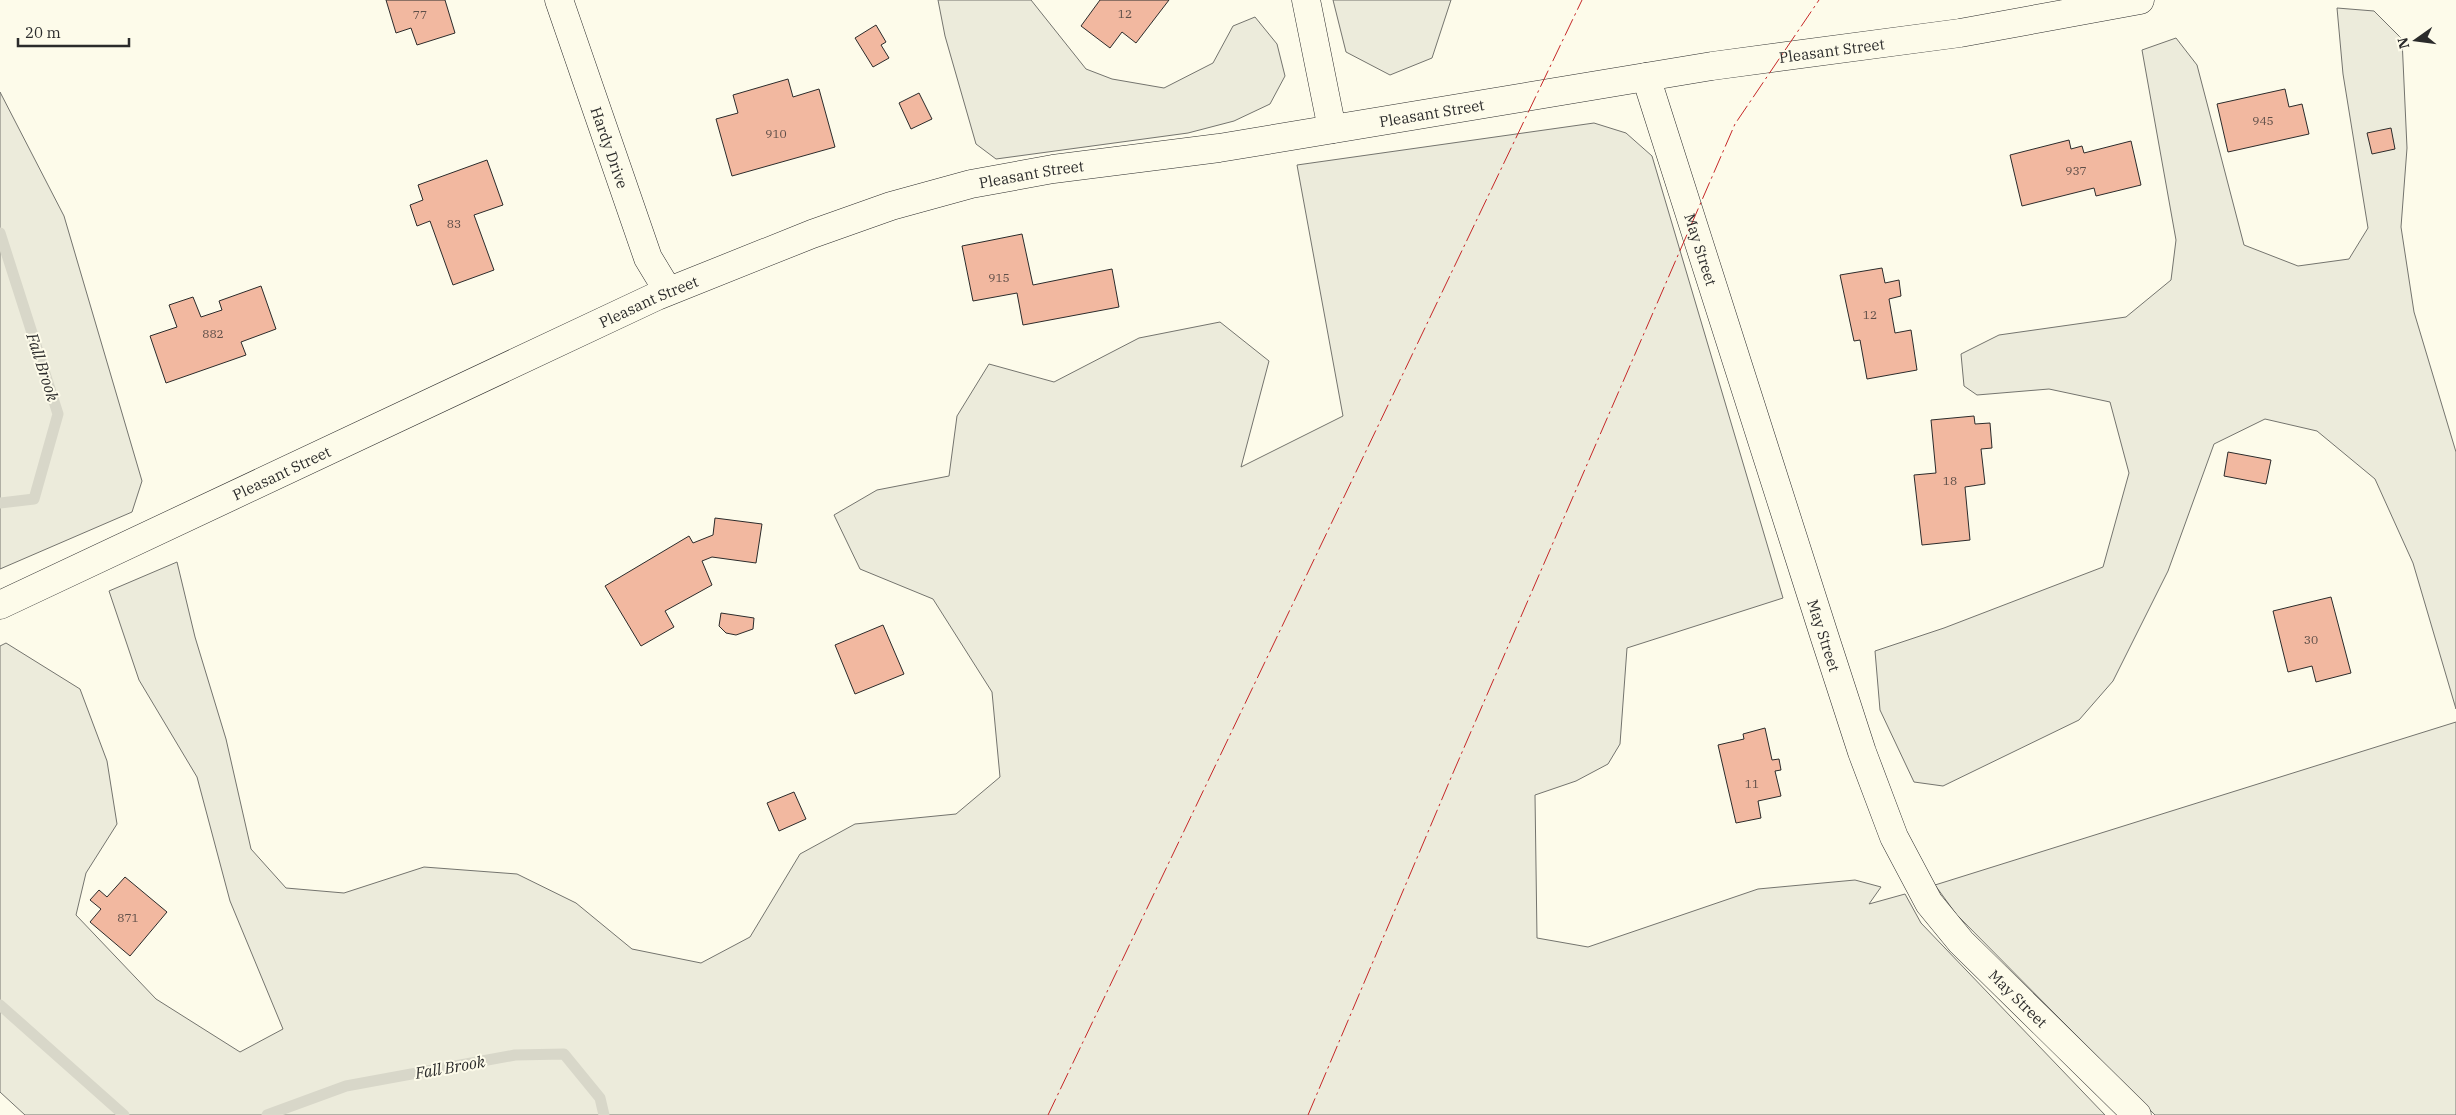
<svg xmlns="http://www.w3.org/2000/svg" width="2456" height="1115" viewBox="0 0 2456 1115" font-family="'IBM Plex Serif',serif">
<style>
.green{fill:#ecebdb;stroke:#74746e}
.lines{fill:none;stroke-linecap:round;stroke-linejoin:round}
.stream{stroke:#d8d7c9;stroke-width:11}
.building{fill:#f2b8a0;stroke:#2b2b2b}
.minor-casing{stroke:#2b2b2b;stroke-width:29}
.minor{stroke:#fdfbea;stroke-width:28}
.power{stroke:#c62828;stroke-width:1;stroke-dasharray:18 4 2.5 4;stroke-linecap:butt}
.labels{text-anchor:middle;dominant-baseline:central;stroke-width:4;stroke-linejoin:round;paint-order:stroke}
.number-label{font-size:12px;fill:#5d4e48}
.street-label{font-size:15px;fill:#2b2b2b;stroke:#fdfbea}
.water-label{font-size:16px;font-style:italic;fill:#2b2b2b;stroke:#fdfbea}
</style>
<rect width="100%" height="100%" fill="#fdfbea"/>
<g class="green">
<polygon points="938,0 1031,0 1086,69 1112,79 1164,88 1213,63 1233,26 1255,17 1277,44 1285,76 1270,104 1234,121 1188,133 996,159 976,144 945,36"/>
<polygon points="1333,0 1451,0 1432,58 1390,75 1346,52"/>
<polygon points="2337,8 2374,11 2402,39 2407,148 2401,227 2414,312 2456,452 2456,709 2413,563 2375,479 2317,431 2265,419 2214,444 2168,571 2113,681 2079,720 1943,786 1914,782 1880,710 1875,651 1944,628 2103,567 2129,473 2110,402 2049,389 1977,395 1964,386 1961,354 1999,335 2126,317 2171,280 2176,240 2142,50 2176,38 2197,65 2244,245 2298,266 2349,259 2368,228 2343,74"/>
<polygon points="0,92 64,216 142,481 132,512 0,569"/>
<polygon points="1594,123 1626,133 1652,156 1783,598 1627,648 1620,744 1608,764 1576,781 1535,795 1537,938 1588,947 1758,889 1855,880 1881,887 1869,904 1905,894 1921,923 2105,1115 25,1115 0,1092 0,646 6,643 80,689 107,761 117,824 86,873 76,915 156,999 240,1052 283,1029 230,901 197,777 139,680 109,591 177,562 195,637 226,739 251,849 286,888 344,893 424,867 517,874 576,903 632,949 701,963 750,937 800,854 855,824 956,814 1000,777 992,692 933,599 860,569 834,515 877,490 949,476 957,416 989,364 1054,382 1139,338 1220,322 1269,361 1241,467 1343,416 1297,165"/>
<polygon points="2456,722 2456,1115 2155,1115 1956,914 1935,885"/>
</g>
<g class="lines">
<g class="stream">
<polyline points="0,233 58,414 34,499 0,503"/>
<polyline points="0,1005 124,1115"/>
<polyline points="267,1115 346,1086 515,1055 564,1054 600,1098 604,1115"/>
</g>
</g>
<g class="building">
<polygon points="386,0 445,0 455,33 417,45 411,28 396,33"/>
<polygon points="1100,0 1169,0 1136,43 1122,32 1110,48 1081,26"/>
<polygon points="876,25 886,42 881,45 889,58 873,67 855,38"/>
<polygon points="788,79 793,97 819,89 835,147 732,176 716,119 738,113 733,95"/>
<polygon points="2285,89 2289,107 2302,104 2309,134 2228,152 2217,104"/>
<polygon points="919,93 932,119 911,129 899,103"/>
<polygon points="2391,128 2395,149 2372,154 2367,133"/>
<polygon points="2069,140 2071,149 2082,146 2084,153 2131,141 2141,185 2096,196 2094,188 2022,206 2010,155"/>
<polygon points="487,160 503,205 474,215 494,270 453,285 430,221 417,226 410,205 423,200 418,185"/>
<polygon points="1022,234 1033,285 1112,269 1119,307 1023,325 1017,293 973,301 962,246"/>
<polygon points="1882,268 1885,283 1899,280 1901,296 1889,299 1895,333 1911,330 1917,370 1867,379 1860,340 1854,341 1840,275"/>
<polygon points="261,286 276,329 241,342 246,355 166,383 150,336 177,327 169,305 193,297 201,317 222,310 219,301"/>
<polygon points="1974,416 1975,424 1990,423 1992,448 1981,449 1985,484 1965,487 1970,540 1922,545 1914,475 1936,473 1931,420"/>
<polygon points="2228,452 2271,460 2266,484 2224,476"/>
<polygon points="715,518 762,524 756,563 712,557 702,561 712,585 665,611 674,627 641,646 605,586 689,536 693,543 713,535"/>
<polygon points="2331,597 2351,673 2316,682 2312,666 2288,672 2273,611"/>
<polygon points="721,613 754,618 753,629 736,635 726,633 719,626"/>
<polygon points="883,625 904,674 855,694 835,645"/>
<polygon points="1765,728 1772,760 1779,759 1781,770 1775,771 1781,796 1758,801 1761,818 1736,823 1718,745 1744,739 1743,734"/>
<polygon points="794,792 806,819 779,831 767,803"/>
<polygon points="125,877 167,912 130,956 90,922 101,909 90,900 99,890 107,897"/>
</g>
<g class="lines">
<g class="minor-casing">
<g id="minor">
<path id="s1" d="M559,0L648,258L668,291"/>
<polyline points="1306,0 1332,129"/>
<path id="s2" d="M1646,77L1825,638L1862,752L1894,837L1929,903L1961,942L2137,1115"/>
<path id="s3" d="M0,605L657,296L812,234L891,206L971,184L1053,169L1219,148L1712,66L1960,33L2140,0"/>
</g>
</g>
<use href="#minor" class="minor"/>
<g class="power">
<polyline points="1048,1115 1582,0"/>
<polyline points="1308,1115 1453,773 1735,124 1819,0"/>
</g>
</g>
<g class="labels">
<g class="number-label">
<text x="1125" y="13">12</text>
<text x="420" y="14">77</text>
<text x="2263" y="120">945</text>
<text x="776" y="133">910</text>
<text x="2076" y="170">937</text>
<text x="454" y="223">83</text>
<text x="999" y="277">915</text>
<text x="1870" y="314">12</text>
<text x="213" y="333">882</text>
<text x="1950" y="480">18</text>
<text x="2311" y="639">30</text>
<text x="1752" y="783">11</text>
<text x="128" y="917">871</text>
</g>
<g class="street-label">
<text stroke="none"><textPath href="#s3" startOffset="1931">Pleasant Street</textPath></text>
<text stroke="none"><textPath href="#s3" startOffset="1526">Pleasant Street</textPath></text>
<text stroke="none"><textPath href="#s1" startOffset="156">Hardy Drive</textPath></text>
<text stroke="none"><textPath href="#s3" startOffset="1121">Pleasant Street</textPath></text>
<text stroke="none"><textPath href="#s2" startOffset="181">May Street</textPath></text>
<text stroke="none"><textPath href="#s3" startOffset="716">Pleasant Street</textPath></text>
<text stroke="none"><textPath href="#s3" startOffset="311">Pleasant Street</textPath></text>
<text stroke="none"><textPath href="#s2" startOffset="586">May Street</textPath></text>
<text stroke="none"><textPath href="#s2" startOffset="1005">May Street</textPath></text>
</g>
<g class="water-label">
<text transform="translate(43 367) rotate(72)">Fall Brook</text>
<text transform="translate(450 1067) rotate(-10)">Fall Brook</text>
</g>
</g>
<g transform="translate(2416 40) rotate(256)" stroke="#fdfbea" stroke-width="4" paint-order="stroke">
<path d="M0-4L9 19L0 12L-9 19Z" fill="#2b2b2b"/>
<text y="-8" font-size="14" font-weight="bold" text-anchor="middle" fill="#2b2b2b">N</text>
</g>
<path d="M18 38v8h111v-8" fill="none" stroke="#2b2b2b" stroke-width="2.5"/>
<text x="25" y="38" font-size="15" fill="#2b2b2b" stroke="#fdfbea" stroke-width="4" paint-order="stroke">20 m</text>
</svg>
